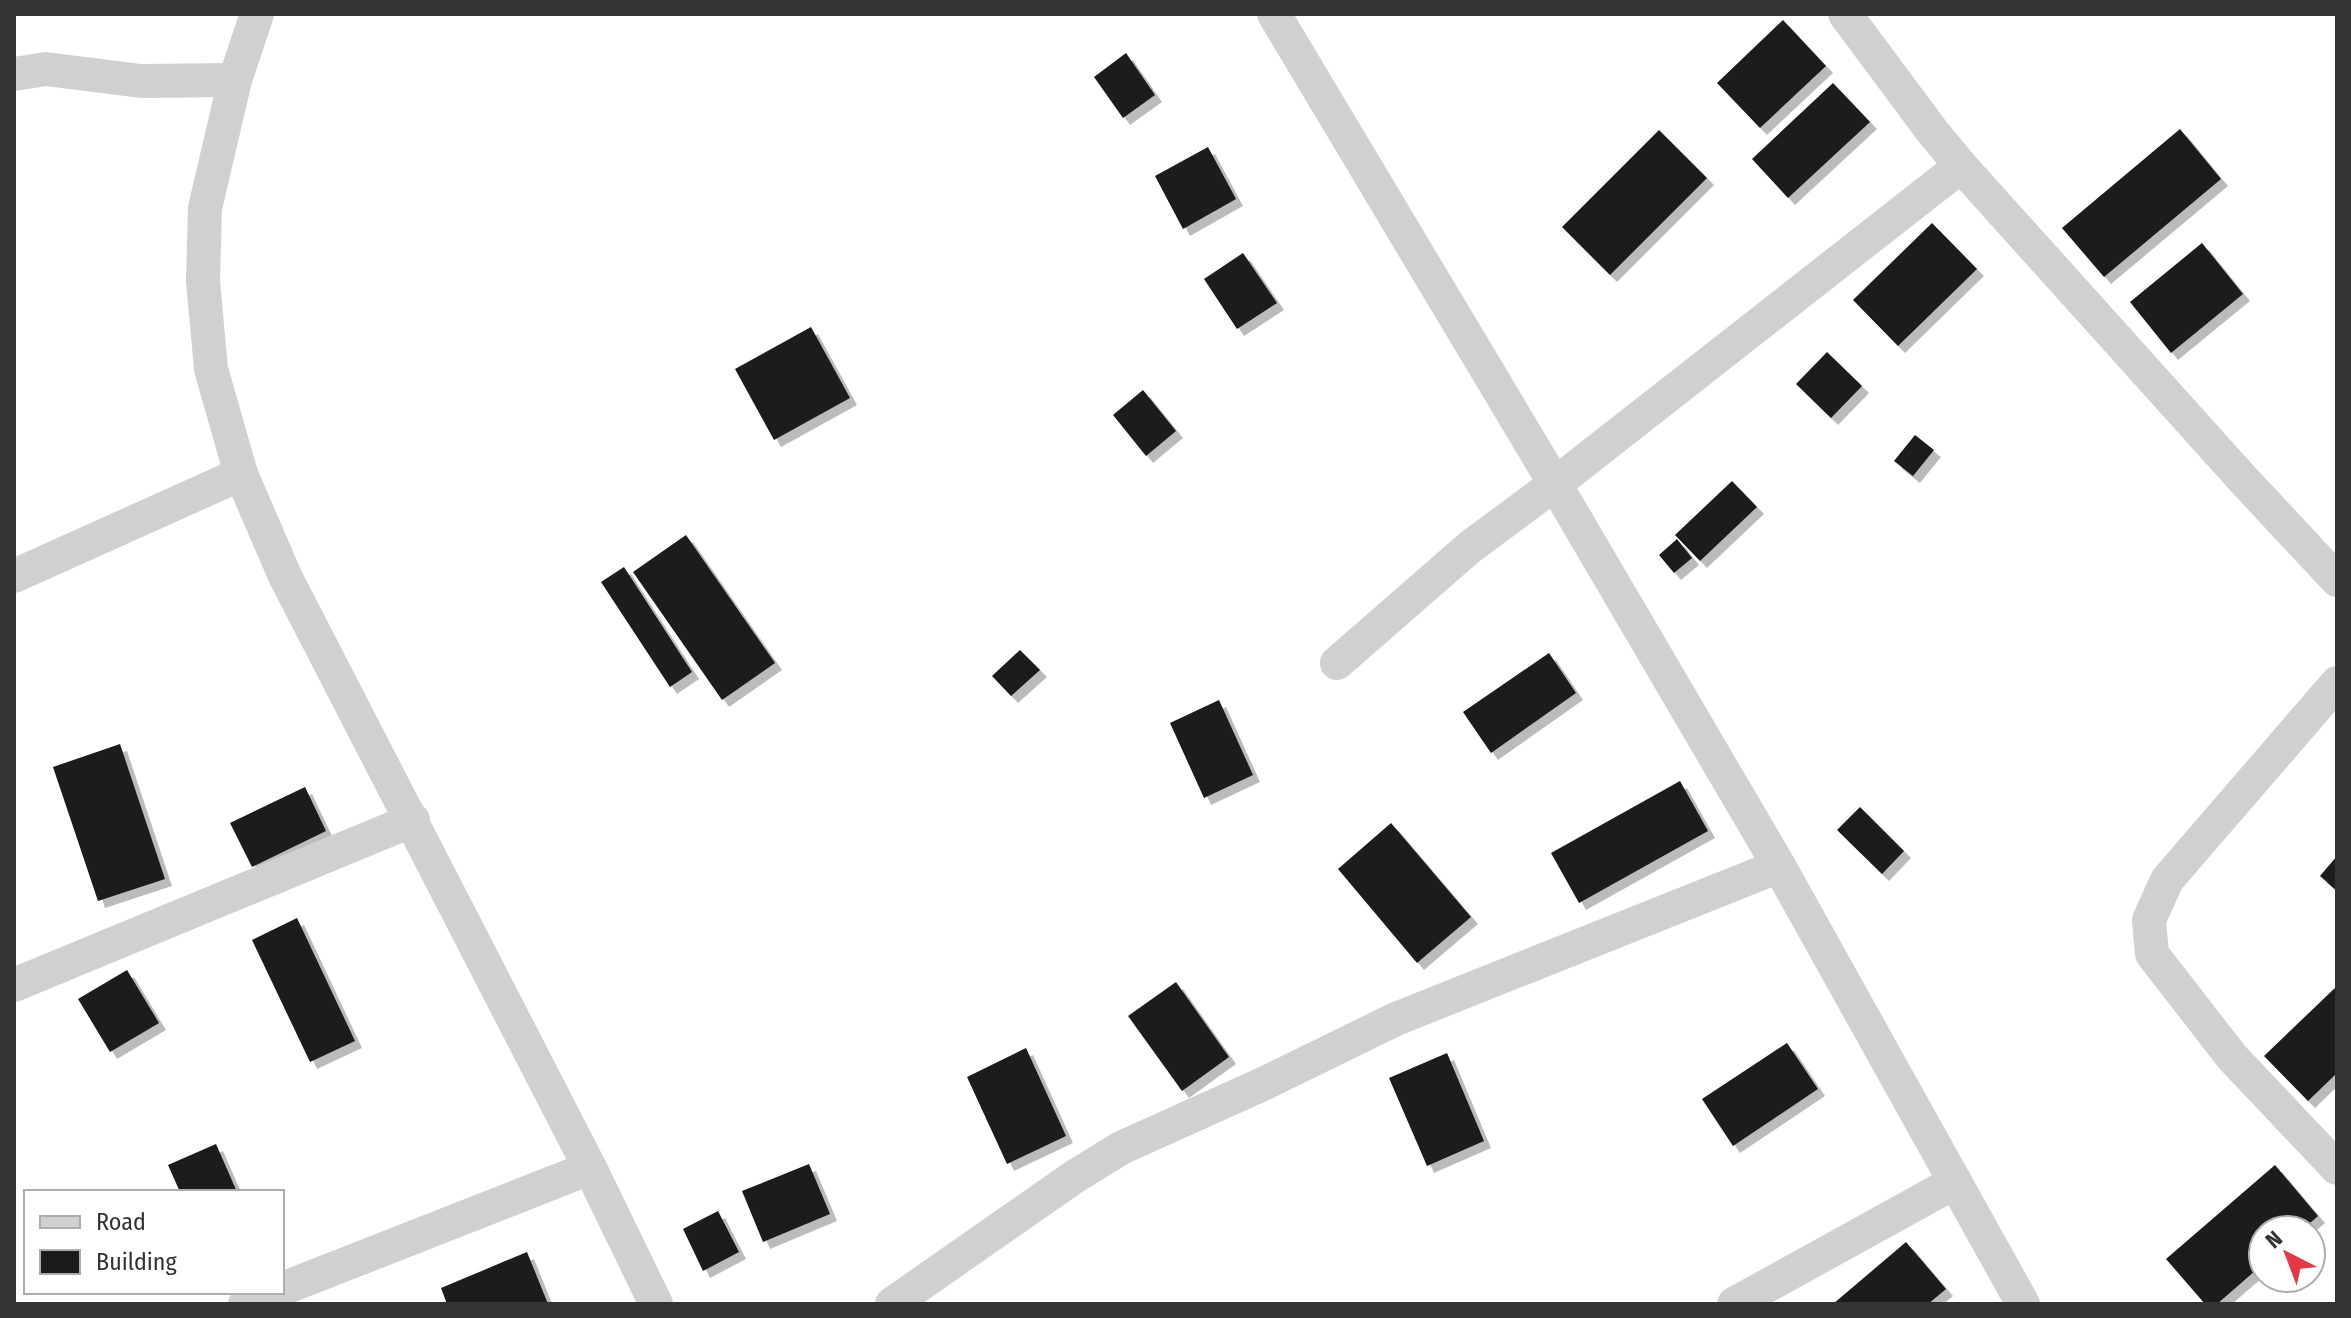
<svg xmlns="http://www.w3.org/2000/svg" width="2351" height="1318" viewBox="0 0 2351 1318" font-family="'Fira Sans Condensed',sans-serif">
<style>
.building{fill:#1a1a1a;filter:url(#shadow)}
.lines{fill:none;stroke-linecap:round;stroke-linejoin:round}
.minor{stroke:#d0d0d0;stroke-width:34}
</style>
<defs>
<filter id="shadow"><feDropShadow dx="7" dy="7" stdDeviation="0" flood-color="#0004"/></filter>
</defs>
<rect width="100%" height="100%" fill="#fff"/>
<g class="building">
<polygon points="1783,20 1826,66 1760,128 1717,83"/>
<polygon points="1126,53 1155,95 1123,118 1094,77"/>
<polygon points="1833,83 1870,122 1788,198 1752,159"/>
<polygon points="2180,129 2221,179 2104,277 2062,228"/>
<polygon points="1659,130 1707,178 1610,275 1562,227"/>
<polygon points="1208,147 1236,199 1183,229 1155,176"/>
<polygon points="1932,223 1977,269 1898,346 1853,300"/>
<polygon points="2202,243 2243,294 2171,353 2130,302"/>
<polygon points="1243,253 1277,303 1237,329 1204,279"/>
<polygon points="811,327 850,398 774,440 735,369"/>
<polygon points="1827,352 1862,386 1831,418 1796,384"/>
<polygon points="1143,390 1176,431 1146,456 1113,415"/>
<polygon points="1915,435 1934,450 1913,476 1894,461"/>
<polygon points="1732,481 1757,507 1700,561 1675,535"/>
<polygon points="686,535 775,663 722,700 633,572"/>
<polygon points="1677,539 1692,558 1674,573 1659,555"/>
<polygon points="624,567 692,672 670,687 601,582"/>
<polygon points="1020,650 1040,670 1011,696 992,676"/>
<polygon points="1549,653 1576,693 1491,753 1463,712"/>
<polygon points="1219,700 1253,775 1204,798 1170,723"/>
<polygon points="120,744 165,879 98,901 53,767"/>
<polygon points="1680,781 1708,831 1579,903 1551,853"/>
<polygon points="305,787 326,831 252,867 230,823"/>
<polygon points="1860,807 1904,851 1882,874 1837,830"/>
<polygon points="1391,823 1471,917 1417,963 1338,869"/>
<polygon points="2337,856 2337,891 2320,876"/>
<polygon points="297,918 355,1041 310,1062 252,940"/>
<polygon points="127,970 159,1023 110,1052 78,999"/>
<polygon points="1176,982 1229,1057 1182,1091 1128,1016"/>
<polygon points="2337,986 2337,1073 2308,1101 2264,1056"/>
<polygon points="1787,1043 1818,1089 1733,1146 1702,1099"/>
<polygon points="1026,1048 1066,1136 1007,1164 967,1077"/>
<polygon points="1447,1053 1484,1141 1427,1166 1389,1078"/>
<polygon points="216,1144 237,1192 180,1192 168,1165"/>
<polygon points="809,1164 830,1214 763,1242 742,1191"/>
<polygon points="2275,1165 2318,1216 2302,1230 2263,1230 2263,1264 2217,1304 2205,1304 2166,1259"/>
<polygon points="718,1211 739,1252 703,1271 683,1229"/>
<polygon points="1906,1242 1946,1289 1928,1304 1833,1304"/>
<polygon points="527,1252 548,1304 447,1304 441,1288"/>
</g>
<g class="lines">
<g class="minor">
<polyline points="257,14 235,80 205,208 203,281 211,369 241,474 285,576 590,1168 656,1304"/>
<polyline points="1274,14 1555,484 1779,866 2023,1304"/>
<polyline points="1845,14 1932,131 1961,166 2240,476 2337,580"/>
<polyline points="14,74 46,69 141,81 235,80"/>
<polyline points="14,576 241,474"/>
<polyline points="1337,663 1470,547 1555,484 1961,166"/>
<polyline points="2337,683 2167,880 2149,920 2152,954 2232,1057 2337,1168"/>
<polyline points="14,985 413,820"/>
<polyline points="282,1289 590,1168"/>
<polyline points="245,1304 275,1292"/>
<polyline points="892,1304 1074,1177 1121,1148 1263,1084 1396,1019 1779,866"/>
<polyline points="1734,1304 1955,1182"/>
</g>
</g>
<rect width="2351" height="1318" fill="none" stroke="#333333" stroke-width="32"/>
<rect x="24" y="1190" width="260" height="104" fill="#ffffff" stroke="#adadad" stroke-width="2"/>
<rect x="40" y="1216" width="40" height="12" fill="#d0d0d0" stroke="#adadad" stroke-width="2"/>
<text x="96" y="1230" font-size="24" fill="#333333">Road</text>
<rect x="40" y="1250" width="40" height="24" fill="#1a1a1a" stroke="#adadad" stroke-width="2"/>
<text x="96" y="1270" font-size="24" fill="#333333">Building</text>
<g transform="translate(2287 1254) rotate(318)"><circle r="38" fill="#ffffff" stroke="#adadad" stroke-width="2"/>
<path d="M0-6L14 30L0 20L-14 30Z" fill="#e63946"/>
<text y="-12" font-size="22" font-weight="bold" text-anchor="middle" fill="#333333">N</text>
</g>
</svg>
